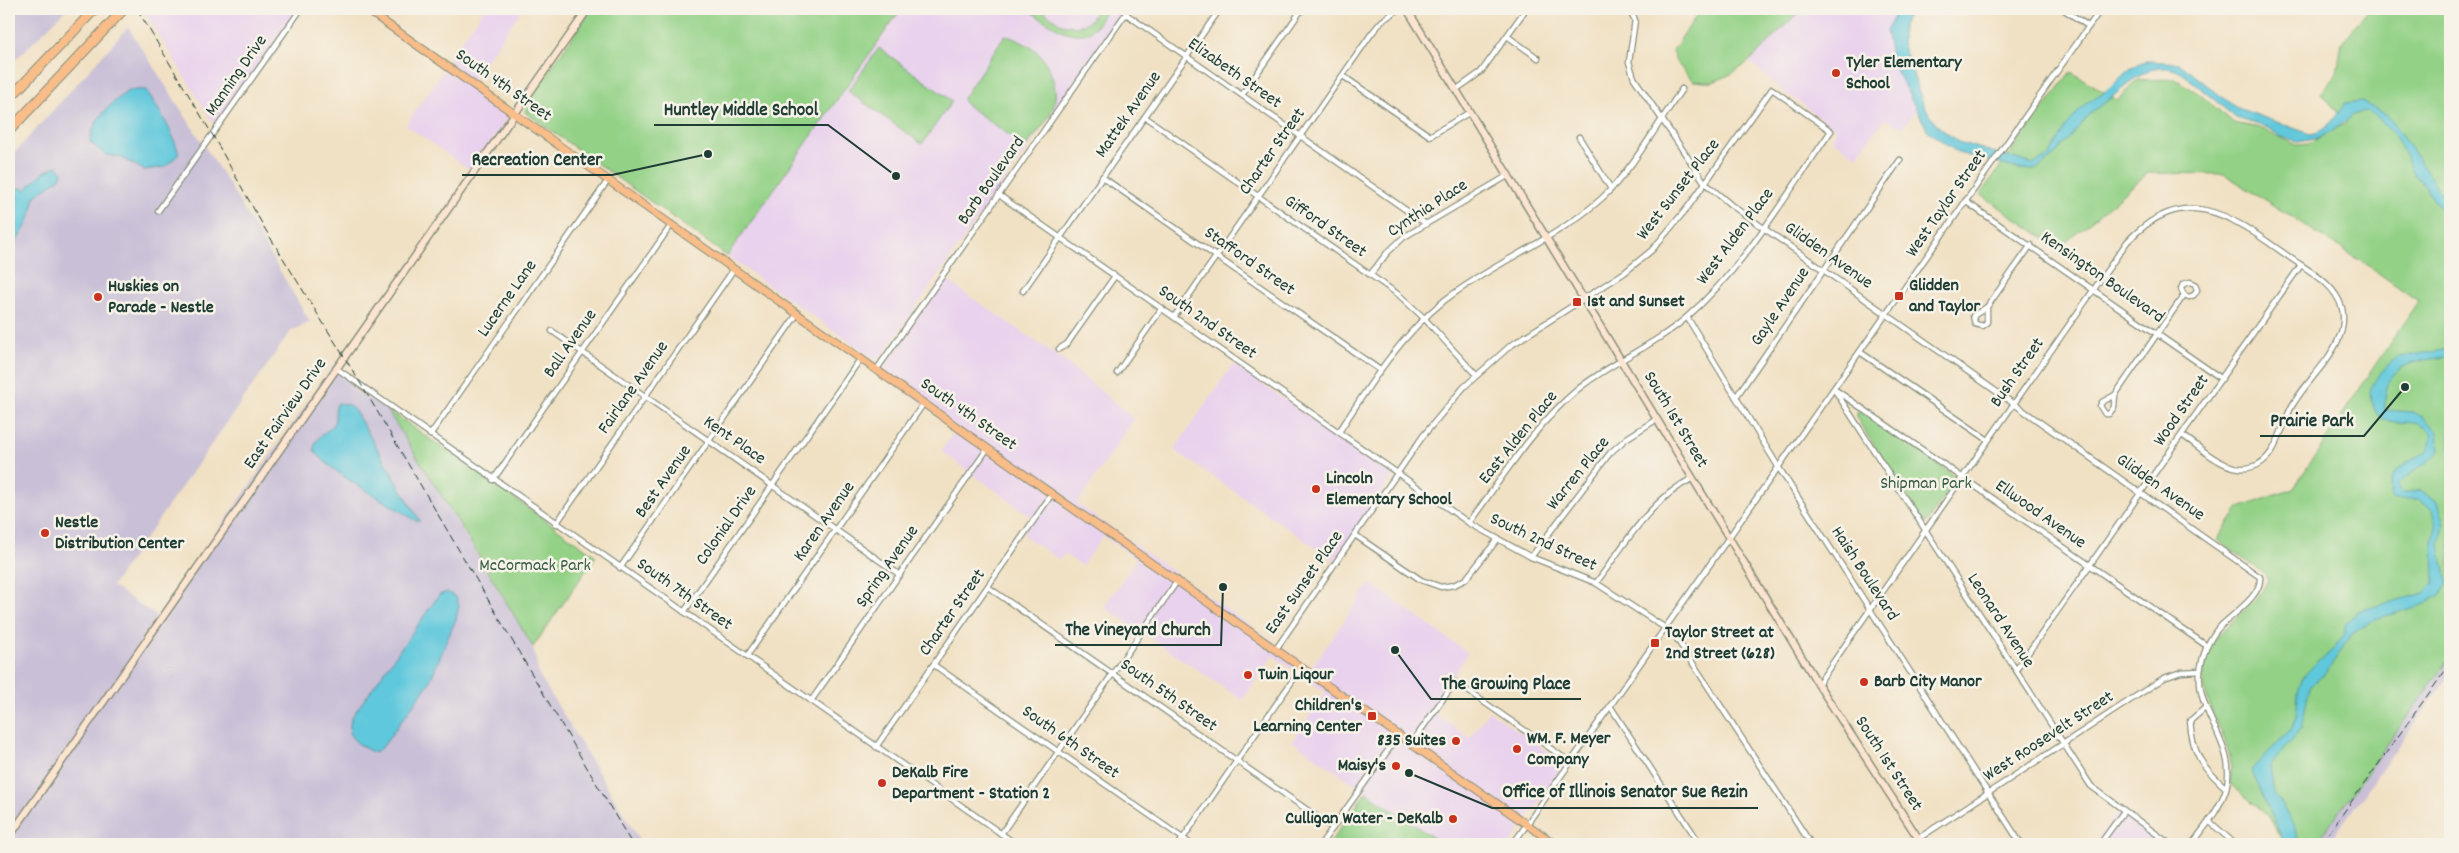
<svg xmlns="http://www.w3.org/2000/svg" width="2459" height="853" viewBox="0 0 2459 853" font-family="Dekko,sans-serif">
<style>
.built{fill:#e9d2ed}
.industrial{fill:#c9bfd7}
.green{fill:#93d186;stroke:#59875d}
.water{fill:#60c8dc;stroke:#408288}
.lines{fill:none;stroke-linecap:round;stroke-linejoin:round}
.street-casing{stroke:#888f7c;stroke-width:7}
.secondary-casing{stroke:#888f7c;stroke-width:9}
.primary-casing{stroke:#888f7c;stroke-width:9}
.highway-casing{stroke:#888f7c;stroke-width:11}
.street{stroke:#fff;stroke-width:4.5}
.secondary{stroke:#fce5d0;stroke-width:6}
.primary{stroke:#f8bd89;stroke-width:7}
.highway{stroke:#f8bd89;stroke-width:9}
.rail{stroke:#1f3d34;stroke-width:1;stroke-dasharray:8 4;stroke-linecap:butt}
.poi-dot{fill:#c8321e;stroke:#f7f3e8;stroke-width:2}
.labels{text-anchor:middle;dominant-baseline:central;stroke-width:5;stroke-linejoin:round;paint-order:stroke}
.poi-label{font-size:18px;font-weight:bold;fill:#1f3d34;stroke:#f7f3e8;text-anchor:start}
.street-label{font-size:18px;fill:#1f3d34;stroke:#f7f3e8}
.park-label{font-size:18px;fill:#365b44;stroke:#f7f3e8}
.leader{fill:none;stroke:#1f3d34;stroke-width:2}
.callout-dot{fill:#1f3d34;stroke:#f7f3e8;stroke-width:2}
.callout-label{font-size:19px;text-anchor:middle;font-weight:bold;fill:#1f3d34;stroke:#f7f3e8;stroke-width:5;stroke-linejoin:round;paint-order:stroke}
</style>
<rect width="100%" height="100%" fill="#f7f3e8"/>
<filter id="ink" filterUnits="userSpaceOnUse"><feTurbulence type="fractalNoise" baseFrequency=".02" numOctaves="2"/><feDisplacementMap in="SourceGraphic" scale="10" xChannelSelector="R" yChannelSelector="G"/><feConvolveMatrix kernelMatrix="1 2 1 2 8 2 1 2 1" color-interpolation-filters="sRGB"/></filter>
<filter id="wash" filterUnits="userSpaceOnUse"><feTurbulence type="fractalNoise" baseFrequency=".0096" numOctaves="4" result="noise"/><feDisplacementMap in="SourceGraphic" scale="20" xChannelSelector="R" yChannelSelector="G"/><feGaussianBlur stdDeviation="1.12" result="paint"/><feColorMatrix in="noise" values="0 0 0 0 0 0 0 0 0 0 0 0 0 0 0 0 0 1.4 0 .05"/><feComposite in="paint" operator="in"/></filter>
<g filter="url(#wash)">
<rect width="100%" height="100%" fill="#f1e1c4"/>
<g class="built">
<polygon points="151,9 298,9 215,126 146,14"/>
<polygon points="484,9 522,9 472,81 447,63"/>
<polygon points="902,9 1125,9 881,357 876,360 727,256"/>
<polygon points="1803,9 1898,9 1886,31 1890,55 1898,74 1916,110 1902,128 1884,119 1857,156 1832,140 1836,130 1830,125 1782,90 1749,61 1789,20"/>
<polygon points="445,68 511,114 471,171 406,125"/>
<polygon points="943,278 1062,359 1134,419 1077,504 1311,668 1370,583 1468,653 1431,711 1470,738 1489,711 1566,764 1510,844 1329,844 1366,792 1292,741 1326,692 1273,656 1242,700 1104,607 1137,559 1103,536 1082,566 1064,554 1059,560 1022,534 1033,518 941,451 957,428 880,373"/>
<polygon points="1233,364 1393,475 1335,561 1174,450"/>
<polygon points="2117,812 2162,844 2095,844"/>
</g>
<g class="industrial">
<polygon points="9,9 67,9 9,66"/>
<polygon points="128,27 230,186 310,322 291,331 112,586 158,617 336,362 354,390 386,408 415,452 533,647 539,675 642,844 9,844 9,159"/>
<polygon points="2450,657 2450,675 2328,844 2316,844"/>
</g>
<g class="green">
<polygon points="592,9 901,9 727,256 525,112 529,99"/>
<path d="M1027,9H1040L1061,24L1076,27L1090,21L1097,9H1105C1090,56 1052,26 1027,9Z"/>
<path d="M1701,9H1803C1774,32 1751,71 1712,82C1707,83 1699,81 1693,81L1676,62L1673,50Z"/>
<path d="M2369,9H2450V657L2316,844H2284L2268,815L2230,784C2231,772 2232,761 2228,750C2218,716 2193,690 2208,652C2221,622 2256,610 2268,580L2265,574L2217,540L2239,508L2293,489L2418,301L2364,263L2224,174L2148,173L2059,248L1980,194L2071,72L2117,100L2138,80L2175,79L2198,93L2234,123L2260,128L2297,145L2309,144L2346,123L2322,93L2337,72L2342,43Z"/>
<path d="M1005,35C1017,40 1031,45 1039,54C1052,69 1061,94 1051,112C1045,125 1034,136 1026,147L965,104L963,98Z"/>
<polygon points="879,48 952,101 922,144 848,91"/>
<polygon points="386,408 596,556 533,647 464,531"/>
<polygon points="1861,411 1958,478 1925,524 1857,419 1857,413"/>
<polygon points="1366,792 1442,844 1329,844"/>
</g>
<g class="water">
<path d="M1898,9H1913L1902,25V43L1923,103L1930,115L1939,127L1958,142L2033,164L2048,157L2069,123L2086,103L2101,95L2130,69L2146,61L2179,63L2235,107L2310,134C2327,132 2336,116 2345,103L2362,101L2389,117L2450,206V222L2414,173L2395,136L2378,118L2368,112L2353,114L2332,132L2315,139L2298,142L2282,137L2266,127L2236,118L2181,72L2169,68H2152L2136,78L2089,115L2052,158L2035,170L2019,169L1958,153L1928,131L1898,74L1891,55L1886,31Z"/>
<path d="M129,90H146C160,111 172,130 179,154L165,167L144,170L120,157L106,155L90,142C93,118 110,105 129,90Z"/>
<path d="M57,166L63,172L59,179L35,196C32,215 24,236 9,248V209L18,196L15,191L19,187L25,190L44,172Z"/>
<path d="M2450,349V359L2447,357C2409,362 2383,364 2385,410L2412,412L2423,417L2438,432L2440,450L2436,455L2397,484L2401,493L2420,490L2437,501L2444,524L2440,545L2447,583L2441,595L2426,604L2375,619L2352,634L2325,674L2310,686L2301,729L2270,766L2274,794L2294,824L2298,844H2285L2251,770L2292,728L2296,716L2298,692L2303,677L2315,664L2334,649L2345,633V625L2358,611L2424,593L2434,583L2433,543L2436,526L2432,510L2418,499H2393C2381,473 2409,462 2428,451L2432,435C2419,415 2401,427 2384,419C2377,416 2375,411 2373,404C2372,401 2370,396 2370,393C2371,381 2389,363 2398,357Z"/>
<path d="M338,403L349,405L355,411L420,521H416C390,503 331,474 314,450C314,436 328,433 334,423C337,416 333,409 338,403Z"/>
<path d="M447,592L456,597L459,606L456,619L429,683L384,745L375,753C365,749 355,743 349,733L351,718L432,605L439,595Z"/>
</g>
</g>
<g filter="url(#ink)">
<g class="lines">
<g class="street-casing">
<g id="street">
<path d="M1629,9L1635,20L1629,62L1634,78L1705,183L1731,205L2260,577C2262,598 2227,617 2216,631C2208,642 2203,653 2201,666C2191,711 2239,743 2226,789C2220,809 2204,828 2192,844"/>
<polyline points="2063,9 2088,26"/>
<polyline points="1126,14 1426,224"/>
<polyline points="1507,36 1538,58"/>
<polyline points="1343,76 1430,136 1470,112"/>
<polyline points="1457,89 1481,72 1526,9"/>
<polyline points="1242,95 1302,9"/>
<polyline points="1145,117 1399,295 1424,318 1476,375"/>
<polyline points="1579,137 1611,189"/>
<polyline points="1102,177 1380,370"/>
<polyline points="999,195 1469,523 1531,557 1596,583 1673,633 1811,844"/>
<polyline points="1965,201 2222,379"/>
<polyline points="158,211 301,9"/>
<polyline points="1370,275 1387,253 1404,237 1509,175"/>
<polyline points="1023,291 1220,9"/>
<polyline points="1987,307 1987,322 1983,326 1975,324 1973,316 1987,307 2031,245"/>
<polyline points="1174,317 1372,33 1382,21 1399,9"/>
<polyline points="1687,317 1779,468 2021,844"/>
<polyline points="552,331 900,575"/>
<polyline points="1059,349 1067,344 1115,276"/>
<polyline points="1860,352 1988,440"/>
<polyline points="336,368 1016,844"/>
<polyline points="877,369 1129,9"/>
<polyline points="1117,373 1162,308"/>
<polyline points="1834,389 2091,786 2170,844"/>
<polyline points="1837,391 2207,646"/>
<polyline points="2115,395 2114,407 2109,414 2105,414 2100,406 2102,402 2115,395 2184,295 2189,297 2194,295 2197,290 2195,284 2190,282 2183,284 2181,289 2184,295"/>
<polyline points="1736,397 1900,160"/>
<path d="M1339,432C1370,384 1400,336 1445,300C1494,262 1555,240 1601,199C1630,173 1659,122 1682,89"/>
<polyline points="430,435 609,179"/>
<polyline points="493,480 672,224"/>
<polyline points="556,524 734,269"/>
<polyline points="1355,535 1421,580 1441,587 1454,585 1466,579 1497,540"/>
<polyline points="1531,557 1610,453 1627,438 1657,419"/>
<polyline points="620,568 798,313"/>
<path d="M1596,583C1624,546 1649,500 1693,478"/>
<polyline points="988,587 1333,828"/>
<polyline points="684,612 861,358"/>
<path d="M1276,649L1423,436L1464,387L1510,346L1624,273L1652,250L1688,207L1772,89L1831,131C1787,193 1745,267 1687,317C1654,346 1611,362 1577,390C1534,426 1502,478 1469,523"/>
<polyline points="747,656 924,403"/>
<polyline points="934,665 1191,844"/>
<polyline points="2016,670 2301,265"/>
<path d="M1818,684L2127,242C2187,178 2235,219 2292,259C2311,272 2335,284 2342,308C2344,317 2343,329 2339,338C2330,361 2305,383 2292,406C2281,426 2277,460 2252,467C2226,474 2203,449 2182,435"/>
<polyline points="811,701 988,448"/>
<polyline points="1610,706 1700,844"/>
<path d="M2205,708L2190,721C2192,753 2202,767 2226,788"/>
<polyline points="1411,744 1455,682 1570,762"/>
<polyline points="876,747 1052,494"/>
<polyline points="2209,821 2235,844"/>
<polyline points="1001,834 1178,580"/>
<polyline points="1179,844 1302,667"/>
<polyline points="1321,844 1399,735"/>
<polyline points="1513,844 2101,9"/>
<polyline points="1910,844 2164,678 2181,672 2200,671"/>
<polyline points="2100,844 2124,811"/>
</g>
</g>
<g class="secondary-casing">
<g id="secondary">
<polyline points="1407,9 1818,684 1922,844"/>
<polyline points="9,837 588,9"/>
</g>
</g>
<g class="primary-casing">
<polyline id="primary" points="366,9 1052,494 1555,844"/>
</g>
<g class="highway-casing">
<g id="highway">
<polyline points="9,99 95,9"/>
<polyline points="9,131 124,9"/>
</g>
</g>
<use href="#street" class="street"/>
<use href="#secondary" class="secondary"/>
<use href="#primary" class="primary"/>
<use href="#highway" class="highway"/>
<g class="rail">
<polyline points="137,9 212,134 265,229 364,389 632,844"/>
<polyline points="2321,844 2450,664"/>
</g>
</g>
</g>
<g class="poi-dot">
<circle cx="1836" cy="73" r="5"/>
<rect x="1894" y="291" width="10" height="10" rx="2.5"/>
<circle cx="98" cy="297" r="5"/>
<rect x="1572" y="297" width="10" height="10" rx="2.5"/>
<circle cx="1316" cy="489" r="5"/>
<circle cx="45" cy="533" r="5"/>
<rect x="1650" y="638" width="10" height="10" rx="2.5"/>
<circle cx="1248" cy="675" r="5"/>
<circle cx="1864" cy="682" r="5"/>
<rect x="1367" y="711" width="10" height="10" rx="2.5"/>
<circle cx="1456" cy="741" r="5"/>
<circle cx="1517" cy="749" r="5"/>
<circle cx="1396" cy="766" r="5"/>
<circle cx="882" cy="783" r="5"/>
<circle cx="1453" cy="819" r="5"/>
</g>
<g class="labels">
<g class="poi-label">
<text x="1846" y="63">Tyler Elementary<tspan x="1846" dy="21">School</tspan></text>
<text x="1909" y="286">Glidden<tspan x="1909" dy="21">and Taylor</tspan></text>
<text x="108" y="287">Huskies on<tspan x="108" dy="21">Parade - Nestle</tspan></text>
<text x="1587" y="302">1st and Sunset</text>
<text x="1326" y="479">Lincoln<tspan x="1326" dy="21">Elementary School</tspan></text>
<text x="55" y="523">Nestle<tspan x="55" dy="21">Distribution Center</tspan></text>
<text x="1665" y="633">Taylor Street at<tspan x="1665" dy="21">2nd Street (628)</tspan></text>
<text x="1258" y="675">Twin Liqour</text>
<text x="1874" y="682">Barb City Manor</text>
<text x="1362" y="706" text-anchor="end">Children's<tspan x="1362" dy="21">Learning Center</tspan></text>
<text x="1527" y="739">WM. F. Meyer<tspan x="1527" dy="21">Company</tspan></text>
<text x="1446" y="741" text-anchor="end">835 Suites</text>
<text x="1386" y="766" text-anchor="end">Maisy's</text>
<text x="892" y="773">DeKalb Fire<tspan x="892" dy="21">Department - Station 2</tspan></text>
<text x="1443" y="819" text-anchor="end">Culligan Water - DeKalb</text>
</g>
<g class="street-label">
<text transform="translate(1234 74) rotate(35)">Elizabeth Street</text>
<text transform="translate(237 76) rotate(-55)">Manning Drive</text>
<text transform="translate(503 86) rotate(35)">South 4th Street</text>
<text transform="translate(1129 115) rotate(-55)">Mattek Avenue</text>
<text transform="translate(1273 152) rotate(-55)">Charter Street</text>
<text transform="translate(992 181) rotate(-55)">Barb Boulevard</text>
<text transform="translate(1679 190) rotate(-52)">West Sunset Place</text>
<text transform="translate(1947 204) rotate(-55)">West Taylor Street</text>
<text transform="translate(1428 209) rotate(-33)">Cynthia Place</text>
<text transform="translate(1325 227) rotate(35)">Gifford Street</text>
<text transform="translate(1736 237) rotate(-53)">West Alden Place</text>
<text transform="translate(1828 256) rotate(35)">Glidden Avenue</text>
<text transform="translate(1249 262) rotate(35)">Stafford Street</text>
<text transform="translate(2102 278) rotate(35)">Kensington Boulevard</text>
<text transform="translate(508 299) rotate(-55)">Lucerne Lane</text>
<text transform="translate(1781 307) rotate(-56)">Gayle Avenue</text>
<text transform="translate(1207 323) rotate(35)">South 2nd Street</text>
<text transform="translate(571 344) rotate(-55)">Ball Avenue</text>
<text transform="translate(2018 373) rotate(-55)">Bush Street</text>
<text transform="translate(634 388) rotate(-55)">Fairlane Avenue</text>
<text transform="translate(2182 411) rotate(-55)">Wood Street</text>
<text transform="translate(286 414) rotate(-55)">East Fairview Drive</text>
<text transform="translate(968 415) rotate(35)">South 4th Street</text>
<text transform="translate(1675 420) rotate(59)">South 1st Street</text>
<text transform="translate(1519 438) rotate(-51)">East Alden Place</text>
<text transform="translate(734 441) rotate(35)">Kent Place</text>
<text transform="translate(1579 474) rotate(-51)">Warren Place</text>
<text transform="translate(664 482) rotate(-55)">Best Avenue</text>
<text transform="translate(2160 488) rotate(35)">Glidden Avenue</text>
<text transform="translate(2040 515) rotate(35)">Ellwood Avenue</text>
<text transform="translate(825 522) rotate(-55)">Karen Avenue</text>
<text transform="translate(727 526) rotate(-55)">Colonial Drive</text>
<text transform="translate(1543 543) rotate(25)">South 2nd Street</text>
<text transform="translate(888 567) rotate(-55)">Spring Avenue</text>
<text transform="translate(1864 574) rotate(57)">Haish Boulevard</text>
<text transform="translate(1305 583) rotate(-55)">East Sunset Place</text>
<text transform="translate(684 595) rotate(35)">South 7th Street</text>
<text transform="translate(953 613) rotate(-55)">Charter Street</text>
<text transform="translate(2000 621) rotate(57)">Leonard Avenue</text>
<text transform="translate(1168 696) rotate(35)">South 5th Street</text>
<text transform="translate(2049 737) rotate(-33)">West Roosevelt Street</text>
<text transform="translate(1070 743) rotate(35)">South 6th Street</text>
<text transform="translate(1888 764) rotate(57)">South 1st Street</text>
</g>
<g class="park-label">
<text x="1926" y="484">Shipman Park</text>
<text x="535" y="566">McCormack Park</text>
</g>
</g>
<path class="leader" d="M896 176L828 125H654M708 154L612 175H462M2405 387L2364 436H2260M1223 587L1221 645H1055M1395 650L1431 699H1581M1409 773L1492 808H1758"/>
<g class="callout-dot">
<circle cx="896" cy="176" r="5"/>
<circle cx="708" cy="154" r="5"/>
<circle cx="2405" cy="387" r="5"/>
<circle cx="1223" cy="587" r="5"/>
<circle cx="1395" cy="650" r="5"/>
<circle cx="1409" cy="773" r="5"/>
</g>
<g class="callout-label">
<text x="741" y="115">Huntley Middle School</text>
<text x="537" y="165">Recreation Center</text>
<text x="2312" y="426">Prairie Park</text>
<text x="1138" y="635">The Vineyard Church</text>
<text x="1506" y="689">The Growing Place</text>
<text x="1625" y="797">Office of Illinois Senator Sue Rezin</text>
</g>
<rect width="2459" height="853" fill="none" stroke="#f7f3e8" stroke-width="30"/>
</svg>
